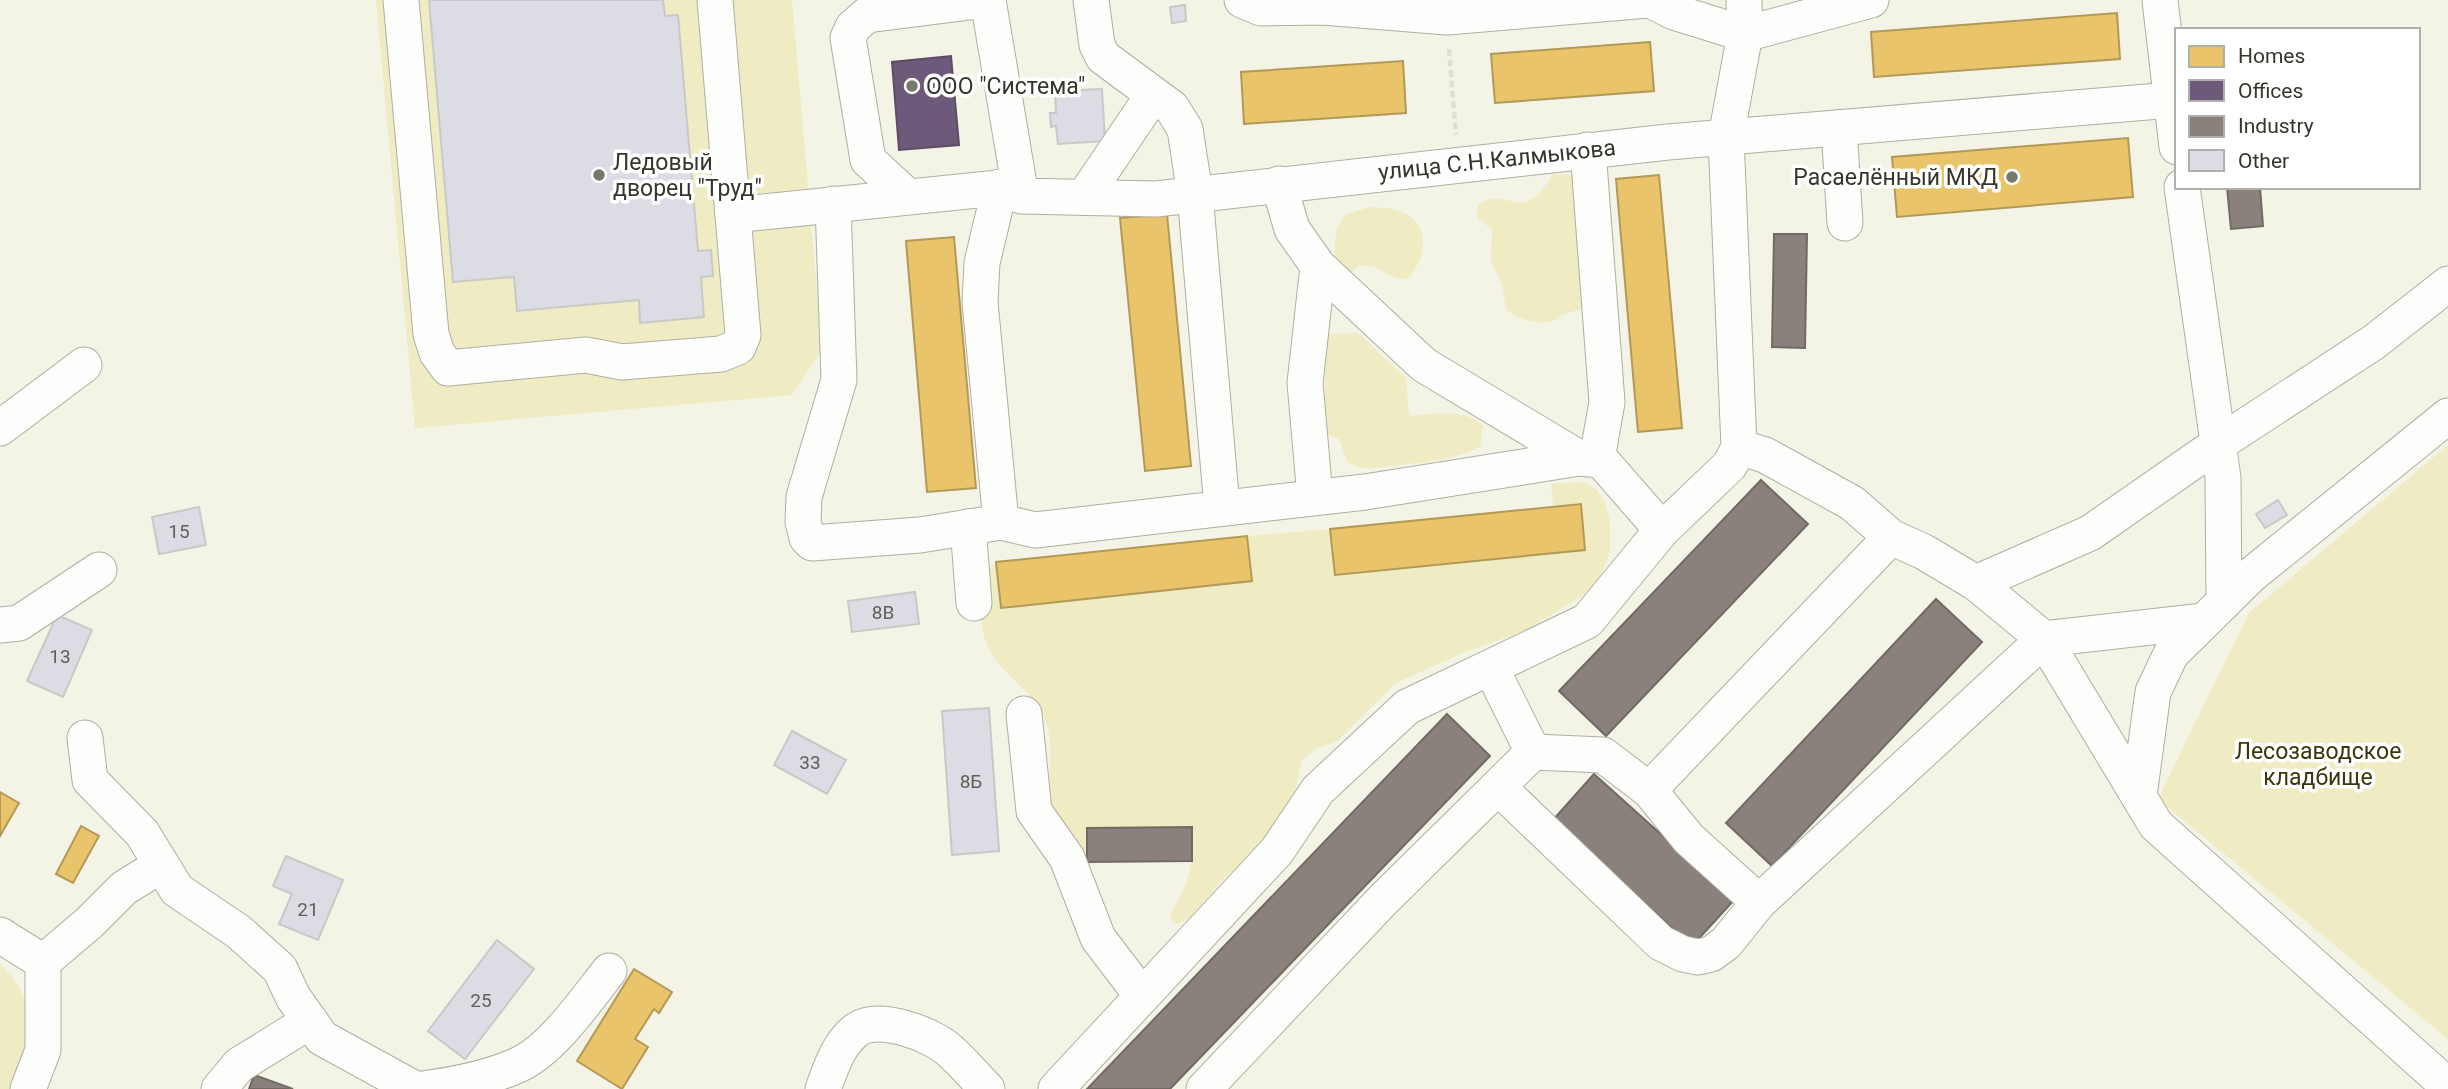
<svg xmlns="http://www.w3.org/2000/svg" width="2448" height="1089" viewBox="0 0 2448 1089" font-family="Roboto,sans-serif">
<style>
.green{fill:#efecc4}
.homes{fill:#e9c46a;stroke:#b39958;stroke-width:2}
.offices{fill:#6d597a;stroke:#5c4e63;stroke-width:2}
.industry{fill:#8a817c;stroke:#716a64;stroke-width:2}
.building{fill:#dcdde4;stroke:#c8c9c7;stroke-width:2}
.lines{fill:none;stroke-linecap:round;stroke-linejoin:round}
.minor-casing{stroke:#aeaea4;stroke-width:37}
.path{stroke:#dfdfda;stroke-width:4.5;stroke-dasharray:7 3.5;stroke-linecap:butt}
.minor{stroke:#fdfdfb;stroke-width:35}
.poi-dot{fill:#78786e;stroke:#fff;stroke-width:2.5}
.labels{text-anchor:middle;dominant-baseline:central;stroke-width:7;stroke-linejoin:round;paint-order:stroke}
.number-label{font-size:19px;fill:#60605b}
.poi-label{font-size:23px;fill:#36362d;stroke:#fff;text-anchor:start}
.street-label{font-size:23px;fill:#36362d;stroke:#fff}
.park-label{font-size:23px;fill:#3b370c;stroke:#fff}
</style>
<rect width="100%" height="100%" fill="#f3f3e6"/>
<g class="green">
<polygon points="376,0 792,0 822,350 792,395 415,428"/>
<path d="M1565,174L1577,178L1589,302C1580,311 1576,310 1565,314C1556,316 1563,317 1555,320C1538,326 1519,320 1506,309L1502,284L1491,261L1492,230L1477,217L1478,205C1508,184 1522,228 1552,175Z"/>
<path d="M1369,207C1376,208 1384,207 1392,209C1430,216 1431,255 1407,279C1384,279 1385,264 1358,266L1349,275L1334,262L1336,230L1345,215Z"/>
<path d="M1358,333L1406,378L1409,416C1435,414 1462,408 1483,425L1480,447C1451,460 1431,461 1401,465C1379,467 1370,472 1348,463L1339,439L1325,433L1324,428L1326,334Z"/>
<polygon points="2448,445 2448,1039 2158,799 2249,613"/>
<path d="M1583,482L1597,490L1605,502L1610,522V552L1600,577L1585,594L1524,631L1462,653L1396,683L1336,742L1317,748L1301,761L1293,806L1243,864L1225,877L1190,918L1178,924L1170,919C1173,905 1181,897 1186,884C1193,865 1192,847 1191,827L1088,828L1087,862C1078,851 1064,838 1057,825C1042,796 1055,759 1048,729C1035,678 977,674 981,605C982,585 982,577 996,562L1001,608L1252,581L1247,536L1330,529L1336,575L1585,550L1580,504L1553,506L1551,484Z"/>
<path d="M0,963C6,971 15,980 20,989C34,1021 26,1060 9,1089H0Z"/>
</g>
<g class="homes">
<polygon points="2117,13 2120,59 1874,77 1871,32"/>
<polygon points="1650,42 1654,91 1495,103 1491,54"/>
<polygon points="1403,61 1406,113 1244,124 1241,72"/>
<polygon points="2128,138 2133,197 1897,217 1892,157"/>
<polygon points="1659,175 1682,428 1638,432 1616,179"/>
<polygon points="1167,214 1191,466 1145,471 1120,218"/>
<polygon points="954,237 976,488 927,492 906,241"/>
<polygon points="1581,504 1585,550 1335,575 1330,529"/>
<polygon points="1247,536 1252,581 1001,608 996,562"/>
<polygon points="0,792 19,803 0,836"/>
<polygon points="81,826 99,836 73,883 56,874"/>
<polygon points="634,969 672,992 659,1013 654,1009 635,1039 648,1047 622,1089 577,1061"/>
</g>
<polygon class="offices" points="951,56 959,145 899,150 892,62"/>
<g class="industry">
<polygon points="2227,187 2260,187 2263,226 2231,229"/>
<polygon points="1774,234 1807,234 1805,348 1772,347"/>
<polygon points="1761,480 1808,524 1606,736 1559,691"/>
<polygon points="1936,599 1982,642 1772,866 1726,823"/>
<polygon points="1447,714 1490,756 1170,1089 1087,1089"/>
<polygon points="1594,774 1734,900 1692,946 1553,820"/>
<polygon points="1192,827 1192,861 1087,862 1087,828"/>
<polygon points="254,1075 293,1089 249,1089"/>
</g>
<g class="building">
<polygon points="429,0 663,0 665,16 678,15 698,251 711,250 713,276 701,277 704,317 640,323 639,300 517,311 514,277 453,282"/>
<polygon points="1185,5 1186,21 1172,23 1170,7"/>
<polygon points="1102,89 1105,141 1058,144 1056,126 1051,127 1050,113 1056,113 1055,91"/>
<polygon points="2278,500 2287,515 2265,528 2256,514"/>
<polygon points="199,507 206,545 159,554 152,517"/>
<polygon points="915,592 919,624 852,632 848,601"/>
<polygon points="57,615 92,630 63,697 27,681"/>
<polygon points="989,708 999,851 952,855 942,711"/>
<polygon points="792,731 846,760 827,794 774,765"/>
<polygon points="286,856 343,880 318,940 279,924 292,894 273,886"/>
<polygon points="497,940 534,969 465,1059 428,1031"/>
</g>
<g class="lines">
<g class="minor-casing">
<g id="minor">
<polyline points="401,0 431,334 437,353 448,368 586,355 622,362 721,354 738,347 743,335 715,0"/>
<polyline points="988,0 1021,196 1156,199 1668,142 2171,100"/>
<polyline points="1091,0 1097,45 1103,57 1172,108 1185,129 1195,194 1222,508"/>
<polyline points="1242,0 1261,8 1323,7 1447,17 1648,0"/>
<polyline points="1650,0 1674,12 1745,34 1871,0"/>
<polyline points="2160,0 2177,147"/>
<polyline points="1839,128 1845,223"/>
<polyline points="1588,150 1607,402 1597,459"/>
<polyline points="1279,184 1292,229 1318,266 1424,365 1579,458"/>
<polyline points="2182,187 2223,478 2224,602"/>
<polyline points="907,196 868,160 848,38 853,27 867,15 986,0"/>
<polyline points="1084,197 1153,95"/>
<polyline points="833,204 839,380 804,497 803,522 807,538 812,543 920,535 1001,522 980,302 982,263 1000,187"/>
<polyline points="733,215 1018,186"/>
<polyline points="0,428 84,365"/>
<polyline points="1739,447 1765,455 1852,503 1891,537 1924,552 1976,583 2044,639 1759,902"/>
<polyline points="1315,497 1305,383 1318,266"/>
<polyline points="1001,522 1035,530 1365,492 1579,458 1601,460 1662,530 1730,465 1739,447 1726,137 1745,34 1744,0"/>
<polyline points="968,527 974,603"/>
<polyline points="1976,583 2090,533 2218,444 2374,342 2448,284"/>
<polyline points="2204,621 2044,639 2156,825 2448,1086"/>
<polyline points="0,625 19,623 99,570"/>
<polyline points="1024,714 1034,811 1067,858 1098,938 1142,996"/>
<polyline points="85,738 90,780 142,833 177,890 239,932 280,969 293,997 322,1038 415,1089"/>
<polyline points="1498,787 1661,943 1683,954 1698,957 1711,954 1726,943 1759,902 1689,839 1649,790 1603,755 1533,752"/>
<polyline points="1649,790 1891,537"/>
<polyline points="2139,796 2153,692 2171,654 2250,576 2448,416"/>
<polyline points="0,935 43,962"/>
<polyline points="28,1089 43,1050 43,962 89,923 124,888 161,865"/>
<polyline points="219,1089 239,1065 310,1021"/>
<path d="M422,1089C453,1085 489,1078 518,1065C552,1050 586,1000 609,971"/>
<path d="M823,1089C831,1068 838,1043 858,1029C880,1015 931,1034 949,1050C963,1062 974,1076 987,1089"/>
<polyline points="1056,1089 1277,851 1318,790 1407,707 1587,621 1662,530"/>
<polyline points="1204,1089 1382,901 1533,752 1491,668"/>
</g>
</g>
<polyline class="path" points="1449,49 1456,135"/>
<use href="#minor" class="minor"/>
</g>
<g class="poi-dot">
<circle cx="912" cy="86" r="7"/>
<circle cx="599" cy="175" r="7"/>
<circle cx="2012" cy="177" r="7"/>
</g>
<g class="labels">
<g class="number-label">
<text x="179" y="531">15</text>
<text x="883" y="612">8В</text>
<text x="60" y="656">13</text>
<text x="810" y="762">33</text>
<text x="971" y="781">8Б</text>
<text x="308" y="909">21</text>
<text x="481" y="1000">25</text>
</g>
<g class="poi-label">
<text x="926" y="86">ООО "Система"</text>
<text x="613" y="162">Ледовый<tspan x="613" dy="26">дворец "Труд"</tspan></text>
<text x="1998" y="177" text-anchor="end">Расаелённый МКД</text>
</g>
<g class="street-label">
<text transform="translate(1497 160) rotate(-6)">улица С.Н.Калмыкова</text>
</g>
<g class="park-label">
<text x="2318" y="751">Лесозаводское<tspan x="2318" dy="26">кладбище</tspan></text>
</g>
</g>
<rect x="2175" y="28" width="245" height="161" fill="#ffffff" stroke="#afafab" stroke-width="2"/>
<rect x="2189" y="46" width="35" height="21" fill="#e9c46a" stroke="#afafab" stroke-width="2"/>
<text x="2238" y="63" font-size="21" fill="#36362d">Homes</text>
<rect x="2189" y="80" width="35" height="21" fill="#6d597a" stroke="#afafab" stroke-width="2"/>
<text x="2238" y="98" font-size="21" fill="#36362d">Offices</text>
<rect x="2189" y="116" width="35" height="21" fill="#8a817c" stroke="#afafab" stroke-width="2"/>
<text x="2238" y="133" font-size="21" fill="#36362d">Industry</text>
<rect x="2189" y="150" width="35" height="21" fill="#dcdde4" stroke="#afafab" stroke-width="2"/>
<text x="2238" y="168" font-size="21" fill="#36362d">Other</text>
</svg>
